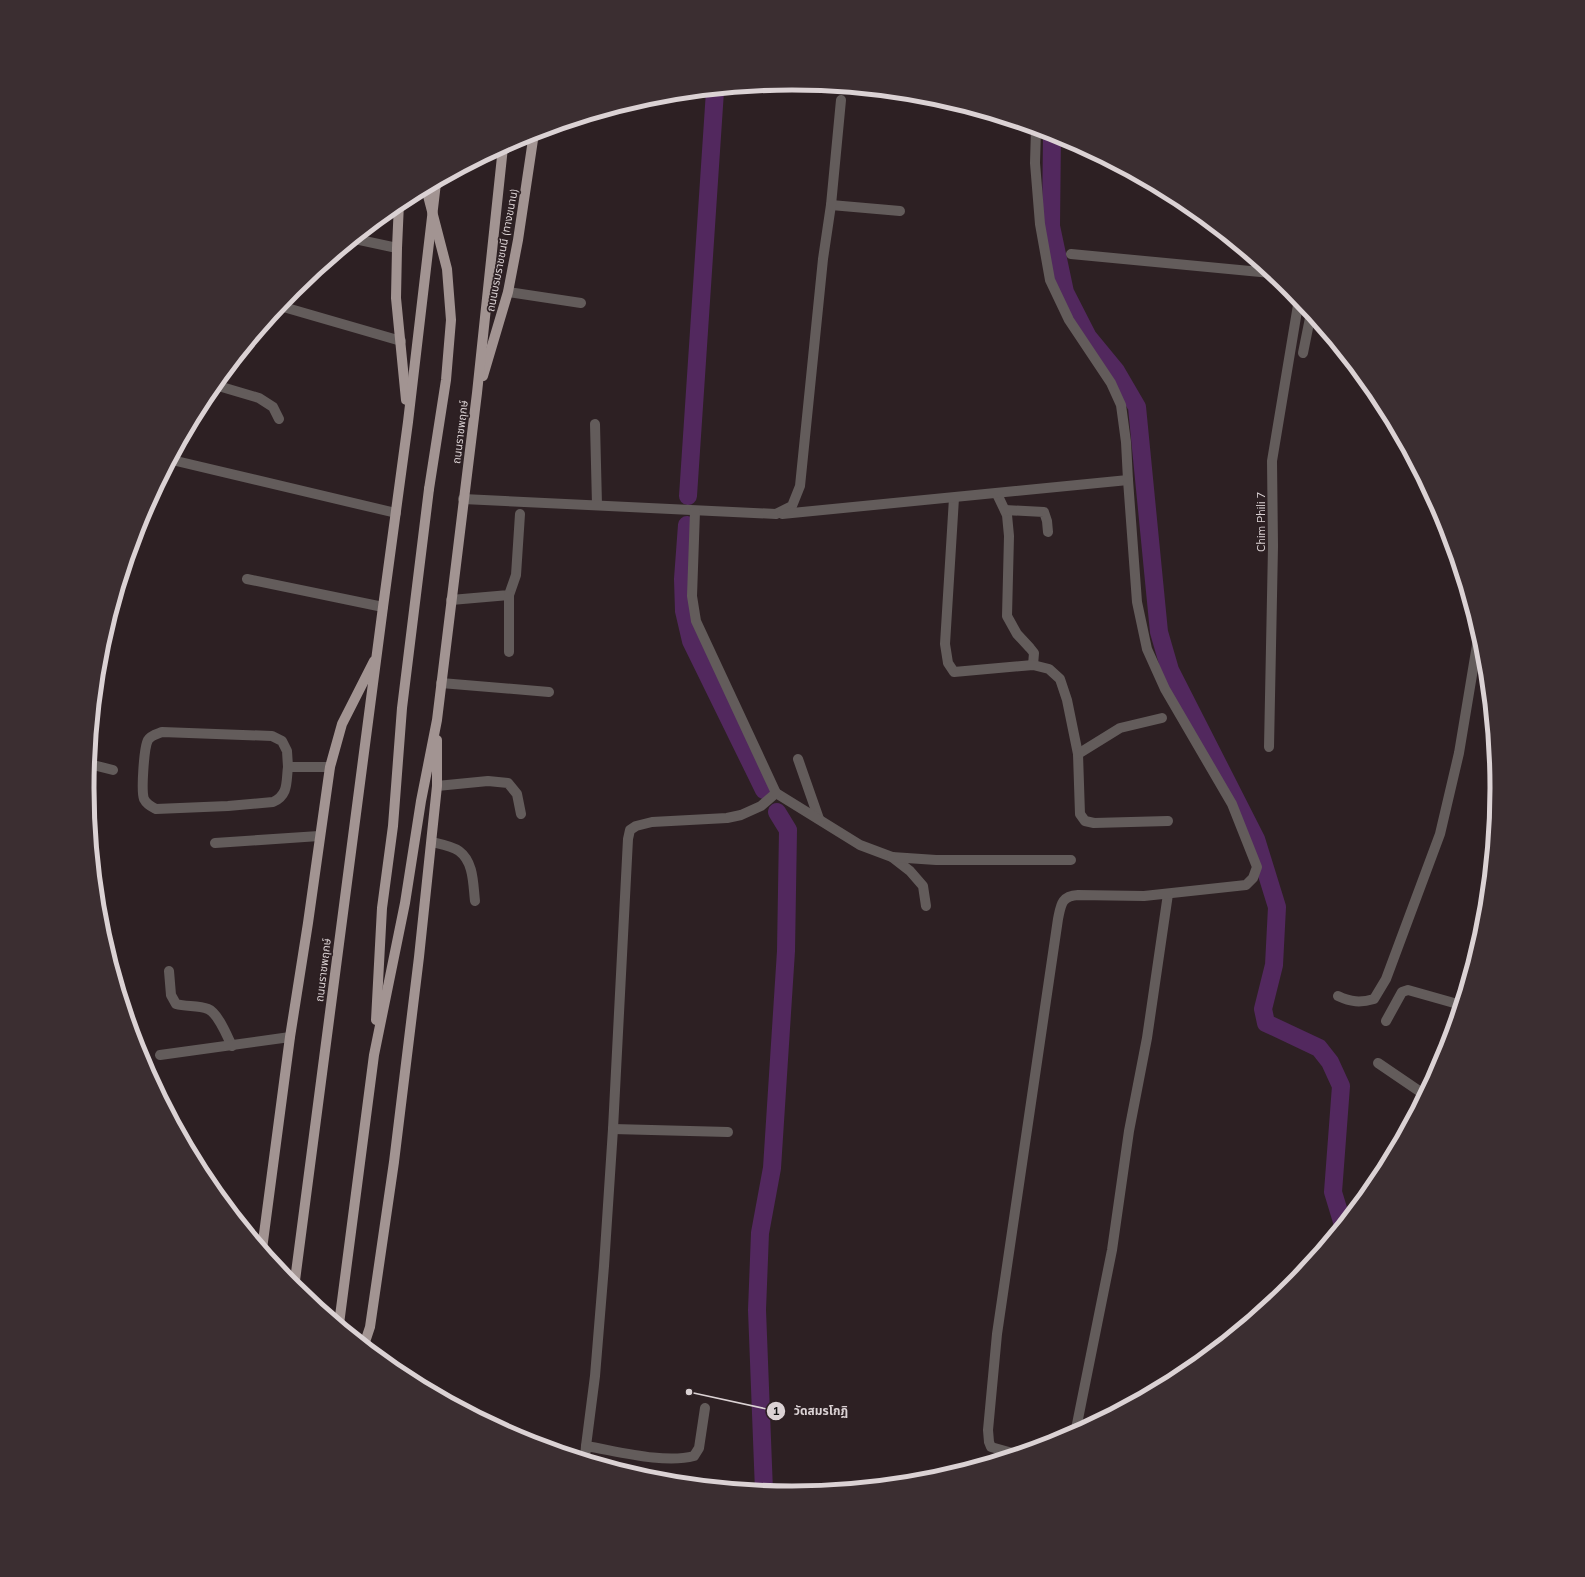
<svg xmlns="http://www.w3.org/2000/svg" width="1585" height="1577" viewBox="0 0 1585 1577" font-family="Mulish,'Noto Sans Thai',sans-serif">
<style>
.lines{fill:none;stroke-linecap:round;stroke-linejoin:round}
.canal{stroke:#52285e;stroke-width:18}
.minor{stroke:#635c5b;stroke-width:10}
.major{stroke:#a29492;stroke-width:10}
.major-bridge{stroke:#a29492;stroke-width:10}
.labels{text-anchor:middle;dominant-baseline:central;stroke-width:3.5;stroke-linejoin:round;paint-order:stroke}
.street-label{font-size:11px;fill:#dbd2d4;stroke:#2d2023}
.rim{fill:none;stroke:#dbd2d4;stroke-width:5}
.leader{fill:none;stroke:#dbd2d4;stroke-width:1.5}
.callout-dot{fill:#dbd2d4;stroke:#2d2023;stroke-width:1.5}
.mark-label{font-size:12px;text-anchor:middle;font-weight:bold;fill:#111}
.callout-label{font-size:12px;text-anchor:middle;font-weight:bold;fill:#dbd2d4;stroke:#2d2023;stroke-width:3.5;stroke-linejoin:round;paint-order:stroke}
</style>
<rect width="100%" height="100%" fill="#2d2023"/>
<g class="lines">
<g class="canal">
<polyline points="1052,134 1051,226 1065,292 1088,337 1116,371 1137,407 1159,632 1170,670 1256,839 1277,907 1274,965 1263,1009 1266,1023 1319,1048 1330,1062 1341,1086 1333,1192 1343,1225"/>
<polyline points="688,496 715,91"/>
<polyline points="687,525 683,579 684,611 691,641 764,790"/>
<polyline points="764,1491 757,1310 760,1233 772,1168 786,951 788,830 777,812"/>
</g>
<g class="minor">
<polyline points="831,205 900,211"/>
<polyline points="355,239 397,248"/>
<polyline points="1071,254 1271,273"/>
<polyline points="508,292 581,303"/>
<polyline points="280,306 401,341"/>
<polyline points="1303,353 1311,313"/>
<polyline points="215,385 259,398 273,407 279,419"/>
<polyline points="595,424 597,505"/>
<polyline points="172,460 396,513"/>
<polyline points="997,494 1007,515 1009,536 1007,616 1017,634 1030,648 1034,653 1033,665"/>
<polyline points="954,498 945,644 948,663 954,672 1033,665 1049,669 1060,679 1067,700 1078,754 1080,814 1085,821 1094,823 1168,821"/>
<polyline points="463,499 776,514 792,506 800,486 823,259 831,205 841,100"/>
<polyline points="1005,510 1044,512 1047,521 1048,532"/>
<polyline points="782,514 1128,480"/>
<polyline points="247,579 383,607"/>
<polyline points="451,600 509,595 516,575 520,514"/>
<polyline points="509,652 509,595"/>
<polyline points="441,683 549,692"/>
<polyline points="1269,747 1273,546 1272,461 1299,299"/>
<polyline points="1078,754 1120,728 1162,718"/>
<polyline points="798,759 819,819"/>
<polyline points="89,764 113,770"/>
<path d="M288,767C286,781 289,795 273,802L228,806L156,809C152,807 147,805 144,799C141,791 144,747 148,740C151,735 157,734 162,732L272,736L282,741L287,751L288,767H330"/>
<polyline points="437,786 488,781 508,783 517,794 521,814"/>
<polyline points="776,793 860,845 892,857 910,871 923,886 926,906"/>
<path d="M432,842C440,844 452,846 459,851C474,862 473,884 475,901"/>
<polyline points="215,843 319,836"/>
<polyline points="892,857 936,860 1071,860"/>
<path d="M169,971L171,995L176,1004C186,1007 198,1005 208,1009C218,1013 227,1036 232,1046"/>
<path d="M1338,996C1351,1002 1360,1003 1374,999L1386,979L1440,834L1459,753L1479,633"/>
<polyline points="1386,1021 1402,992 1408,990 1454,1003 1461,1003"/>
<polyline points="160,1055 290,1037"/>
<polyline points="1378,1063 1425,1095"/>
<polyline points="613,1129 728,1132"/>
<polyline points="1075,1434 1112,1250 1129,1131 1147,1038 1168,894"/>
<path d="M586,1446C617,1451 664,1464 694,1456L699,1448L705,1408"/>
<path d="M1016,1454L991,1447L989,1442L988,1430L997,1334L1058,919C1061,905 1061,896 1078,895L1144,896L1246,885L1253,878L1257,867L1232,804L1165,689L1147,649L1137,602L1128,480L1126,442L1121,405L1111,383L1069,320L1050,280L1040,224L1035,163L1036,129"/>
<polyline points="585,1459 586,1446 595,1376 604,1266 613,1129 628,839 630,830 636,826 652,822 727,818 741,815 761,806 776,793 696,621 692,596 695,511"/>
</g>
<g class="major">
<polyline points="399,203 397,248 396,298 406,400"/>
<polyline points="483,376 508,292 518,240 534,133"/>
<polyline points="376,1020 382,908 393,826 402,708 429,489"/>
<polyline points="262,1249 290,1037 308,923 330,767 342,724 374,661"/>
<polyline points="294,1288 383,607 408,422 436,183"/>
<polyline points="339,1324 374,1055 405,903 421,801 437,720 477,393 503,147"/>
<polyline points="364,1345 370,1327 394,1162 419,957 437,786 437,740"/>
</g>
<polyline class="major-bridge" points="426,188 447,269 451,320 446,380 429,489"/>
</g>
<g class="labels">
<g class="street-label">
<text transform="translate(502 250) rotate(-79)">ถนนบรมราชชนนี (ทางขนาน)</text>
<text transform="translate(460 432) rotate(-83)">ถนนราชพฤกษ์</text>
<text transform="translate(1261 522) rotate(-90)">Chim Phili 7</text>
<text transform="translate(323 970) rotate(-83)">ถนนราชพฤกษ์</text>
</g>
</g>
<path d="M0 0H1585V1577H0ZM94 788a698 698 0 1 1 1396 0a698 698 0 1 1-1396 0Z" fill="#3b2e31" fill-rule="evenodd"/>
<path class="rim" d="M94 788a698 698 0 1 1 1396 0a698 698 0 1 1-1396 0Z"/>
<path class="leader" d="M689 1392L776 1411"/>
<g class="callout-dot">
<circle cx="689" cy="1392" r="4"/>
<circle cx="776" cy="1411" r="10"/>
</g>
<g class="mark-label">
<text x="776" y="1415">1</text>
</g>
<g class="callout-label">
<text x="821" y="1415">วัดสมรโกฏิ</text>
</g>
</svg>
